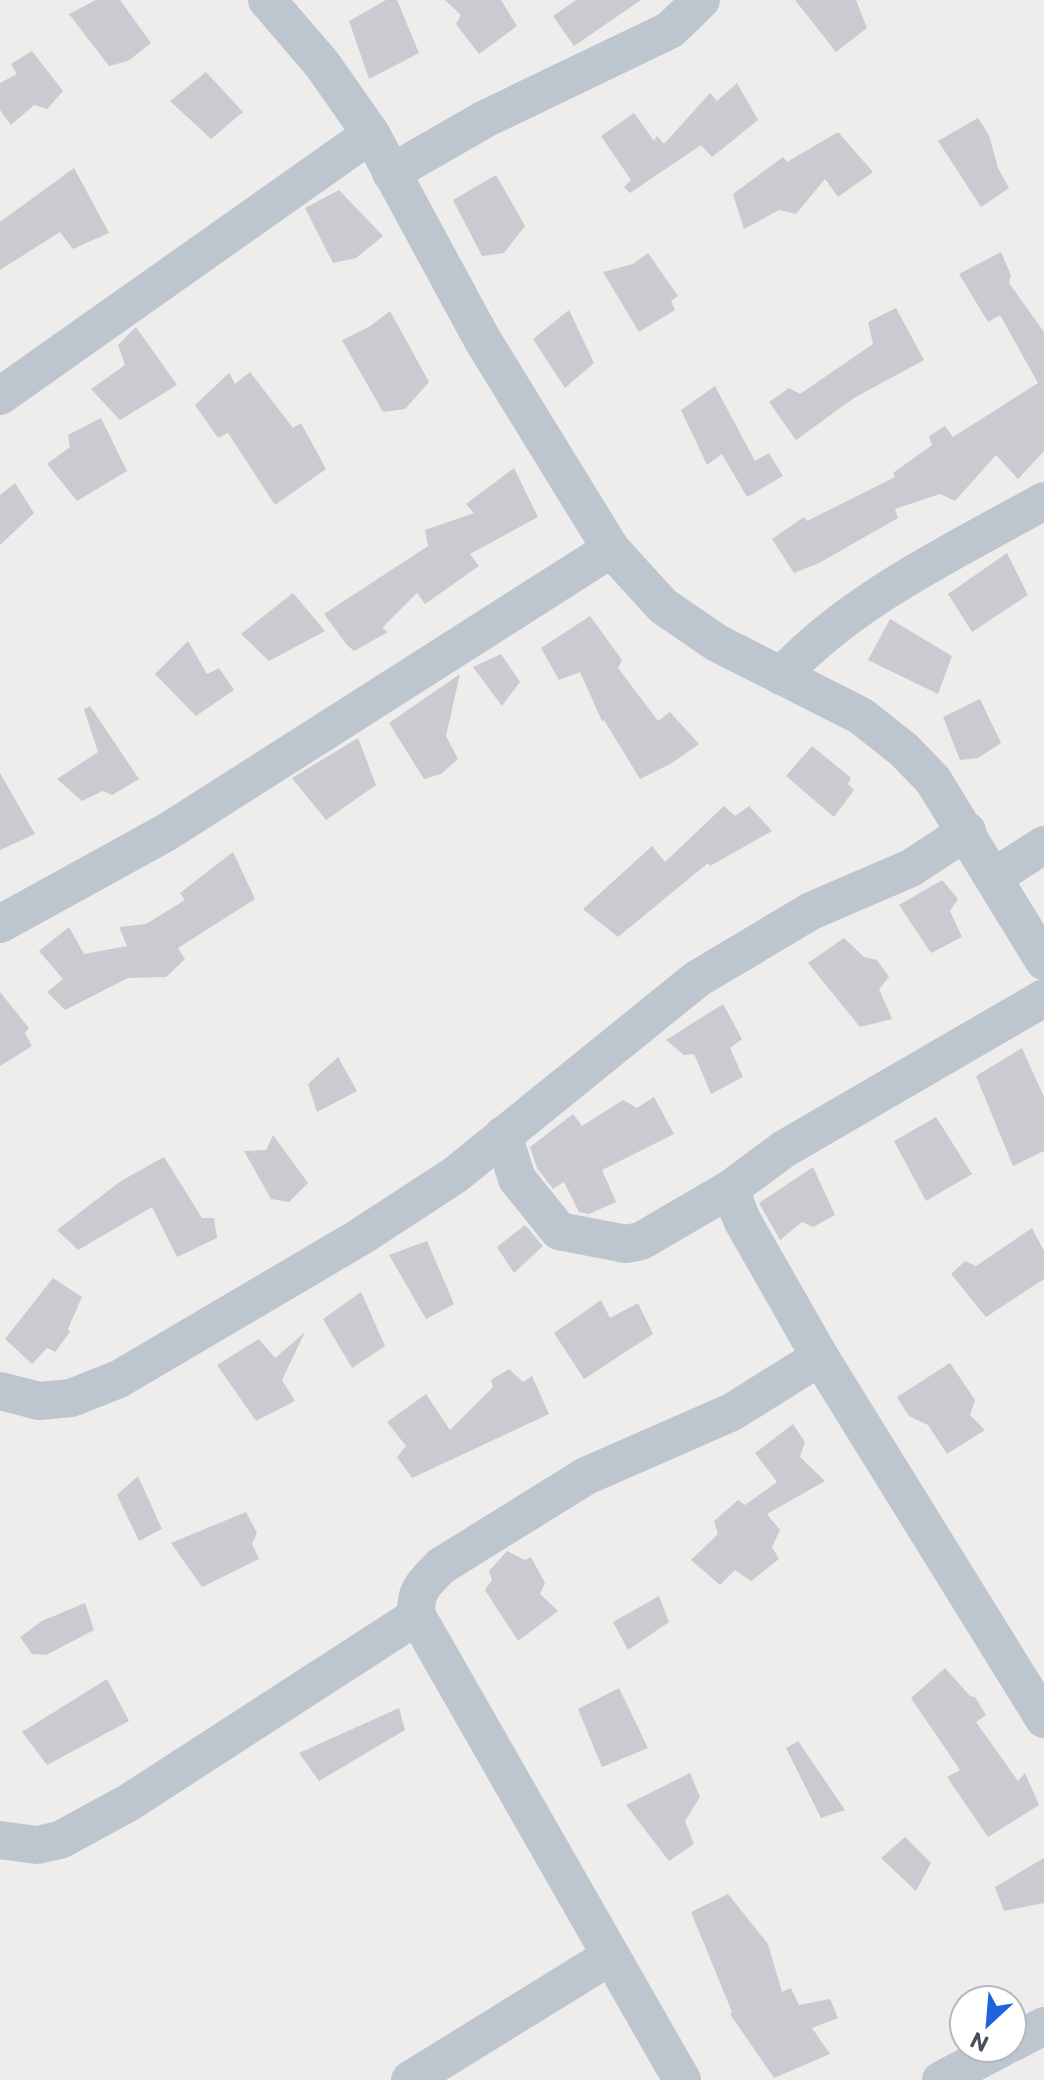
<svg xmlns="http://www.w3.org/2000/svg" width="1044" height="2080" viewBox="0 0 1044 2080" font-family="Commissioner,sans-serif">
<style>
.building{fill:#c9cbd1}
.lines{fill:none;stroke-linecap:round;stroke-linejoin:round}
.minor{stroke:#bdc6cf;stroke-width:38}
</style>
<rect width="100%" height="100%" fill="#efecec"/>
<g class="building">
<polygon points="96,0 120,0 151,43 128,61 109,66 69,14"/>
<polygon points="386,0 397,0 419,53 369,79 349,21"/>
<polygon points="445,0 501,0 517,26 479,54 456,24 461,15"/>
<polygon points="576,0 641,0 574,46 553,16"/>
<polygon points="795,0 856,0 867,28 836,52"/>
<polygon points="32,51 63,91 47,109 34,105 11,125 0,110 0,83 17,74 11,64"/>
<polygon points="206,72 243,112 211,139 170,101"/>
<polygon points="737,83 758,120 712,157 701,145 630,193 624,187 631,180 601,136 634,113 654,141 657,136 664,144 710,93 717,101"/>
<polygon points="978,118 989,135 998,168 1009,188 981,207 938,141"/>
<polygon points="838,132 873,172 838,197 825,179 796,214 779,210 744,229 733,194 783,157 787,162"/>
<polygon points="74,168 109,233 73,249 60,232 0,270 0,222"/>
<polygon points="496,175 525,226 504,253 482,256 453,200"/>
<polygon points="339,190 383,236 356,258 333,263 305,208"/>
<polygon points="1001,252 1011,275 1009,283 1044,332 1044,451 1018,479 996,455 955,501 940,494 895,509 898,518 819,563 794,573 772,539 804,517 807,521 895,477 893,473 932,445 929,436 945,426 953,437 1038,383 1000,315 988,322 959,274"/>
<polygon points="648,253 678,296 671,301 675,310 639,332 603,272 633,264"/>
<polygon points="896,308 924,360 854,398 796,440 769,402 789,388 800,394 873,344 868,322"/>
<polygon points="569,310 594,363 565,388 533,339"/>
<polygon points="390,311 429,382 405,409 383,412 342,340 369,327"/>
<polygon points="136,327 177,385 120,420 91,389 125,365 118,345"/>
<polygon points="250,372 293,428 301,423 326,469 275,505 228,433 218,438 195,405 229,373 235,384"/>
<polygon points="715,386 755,461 769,453 783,476 747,497 722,454 707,465 681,410"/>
<polygon points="101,418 127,471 77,501 47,464 70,447 68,435"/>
<polygon points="514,468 538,517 470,554 479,566 425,604 417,593 382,628 388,632 354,651 347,645 324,614 428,546 425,530 474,513 466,504"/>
<polygon points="15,483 34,513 0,545 0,495"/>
<polygon points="1007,553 1028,595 972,632 948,594"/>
<polygon points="293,593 325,631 269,661 241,634"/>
<polygon points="590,616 622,660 618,668 658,721 670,712 699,744 672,763 640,779 604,720 602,721 580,672 559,680 541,648"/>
<polygon points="890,619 952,656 938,694 868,660"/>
<polygon points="188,641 207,674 219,668 234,690 196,716 155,674"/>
<polygon points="501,654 520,682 502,706 473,667"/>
<polygon points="460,674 446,736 458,759 441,774 424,779 389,723"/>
<polygon points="980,699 1001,743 978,758 960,760 943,717"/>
<polygon points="90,706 139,779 112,795 103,791 82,801 57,779 98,752 84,709"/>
<polygon points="358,738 376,785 326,820 292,778"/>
<polygon points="812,746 851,778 848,784 854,790 834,817 786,776"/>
<polygon points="0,773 35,834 0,850"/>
<polygon points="724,806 735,816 749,806 772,831 710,866 708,863 618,937 583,909 652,846 665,862"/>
<polygon points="233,852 255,899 178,948 185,959 166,977 128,978 65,1010 47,992 63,979 39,951 69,927 84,954 127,946 119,927 146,924 185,900 180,893"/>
<polygon points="942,880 958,899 950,911 962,937 931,953 899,905"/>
<polygon points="844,938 864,957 877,960 889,977 879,989 892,1019 860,1027 808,963"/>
<polygon points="0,992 29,1028 25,1033 32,1046 0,1066"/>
<polygon points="723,1004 742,1039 730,1048 743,1077 711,1094 694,1054 684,1055 666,1040"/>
<polygon points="1022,1048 1044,1097 1044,1151 1013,1166 976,1076"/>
<polygon points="338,1057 357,1091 317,1112 308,1084"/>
<polygon points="654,1097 674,1134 602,1170 616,1202 589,1214 579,1212 564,1182 553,1189 537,1168 530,1147 573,1114 582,1126 623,1100 637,1108"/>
<polygon points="936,1117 972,1174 926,1201 894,1141"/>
<polygon points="273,1135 308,1183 289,1202 271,1199 244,1151 266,1150"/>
<polygon points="164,1157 202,1218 214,1218 217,1238 177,1257 152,1207 78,1250 57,1230 121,1181"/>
<polygon points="813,1167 835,1215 813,1227 802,1222 780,1240 759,1203"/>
<polygon points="525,1225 543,1246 514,1273 497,1247"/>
<polygon points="1032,1228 1044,1251 1044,1279 986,1317 951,1274 965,1261 976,1266"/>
<polygon points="427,1241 454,1304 426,1319 389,1255"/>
<polygon points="53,1278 82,1297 68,1329 70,1332 55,1352 47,1348 32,1364 5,1339"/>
<polygon points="361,1292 385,1346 352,1368 323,1319"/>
<polygon points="601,1300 610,1318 638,1303 653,1334 584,1379 554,1333"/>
<polygon points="305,1332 282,1380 295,1401 256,1421 217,1365 259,1339 275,1358"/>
<polygon points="950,1363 975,1400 970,1415 985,1430 947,1454 928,1425 909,1416 897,1397"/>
<polygon points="509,1369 523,1382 532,1376 549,1414 412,1478 397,1457 406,1446 387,1422 426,1394 450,1430 493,1387 491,1380"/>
<polygon points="793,1424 805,1442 800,1457 825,1481 767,1514 780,1530 772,1547 779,1559 751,1581 735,1570 720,1585 691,1560 718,1534 714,1521 738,1500 745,1505 777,1482 755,1453"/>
<polygon points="138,1476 162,1529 139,1541 117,1495"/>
<polygon points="246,1512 257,1533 252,1544 259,1559 202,1587 171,1543"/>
<polygon points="507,1551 525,1560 531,1557 545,1583 540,1594 558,1611 518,1641 485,1590 492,1580 489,1571"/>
<polygon points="659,1596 669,1622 628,1650 613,1622"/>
<polygon points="85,1603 94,1630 46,1655 32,1654 20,1637 42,1621"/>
<polygon points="945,1668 970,1696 975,1697 986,1715 976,1722 1018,1781 1025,1773 1039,1805 988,1837 947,1777 960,1770 911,1698"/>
<polygon points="107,1679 129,1721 47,1765 22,1732"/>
<polygon points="619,1688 648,1748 602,1767 578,1709"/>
<polygon points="399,1708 405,1730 319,1781 299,1753"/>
<polygon points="798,1741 845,1810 821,1818 786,1748"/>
<polygon points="690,1773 700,1797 685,1821 694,1844 669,1861 626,1805"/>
<polygon points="905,1837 931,1863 916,1891 881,1858"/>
<polygon points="1044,1858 1044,1903 1004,1911 995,1887"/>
<polygon points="728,1894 768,1944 782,1992 791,1988 799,2005 830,1999 838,2018 812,2028 830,2054 774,2078 730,2014 732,2012 691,1912"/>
</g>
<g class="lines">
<g class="minor">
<polyline points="267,0 322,64 371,134 482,339 611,549 663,606 717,643 861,716 904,750 933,780 1044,961"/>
<polyline points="391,173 485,119 670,30 701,0"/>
<polyline points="0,396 371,134"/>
<path d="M781,676C852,599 953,552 1044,501"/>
<polyline points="994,877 1044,845"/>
<polyline points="0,924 167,832 611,549"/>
<polyline points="503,1135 517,1179 559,1231 626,1244 641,1241 730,1189 784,1149 1044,998"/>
<polyline points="730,1189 742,1220 820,1357 1044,1719"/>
<polyline points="0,1391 39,1401 71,1398 119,1379 360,1237 455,1175 697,979 811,911 911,868 967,831"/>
<polyline points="0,1840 37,1845 60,1840 128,1803 417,1616"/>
<polyline points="1012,2043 1044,2026"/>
<polyline points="410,2080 609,1957"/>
<path d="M682,2080L417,1616C413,1592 425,1582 441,1566L586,1476L732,1412L820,1357"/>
<polyline points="941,2080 1002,2048"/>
</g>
</g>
<g transform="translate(988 2024) rotate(206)"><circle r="38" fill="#ffffff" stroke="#b5b9bd" stroke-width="2"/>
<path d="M0-6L14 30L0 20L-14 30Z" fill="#1b64da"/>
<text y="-12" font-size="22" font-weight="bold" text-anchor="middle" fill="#454f59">N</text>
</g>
</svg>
